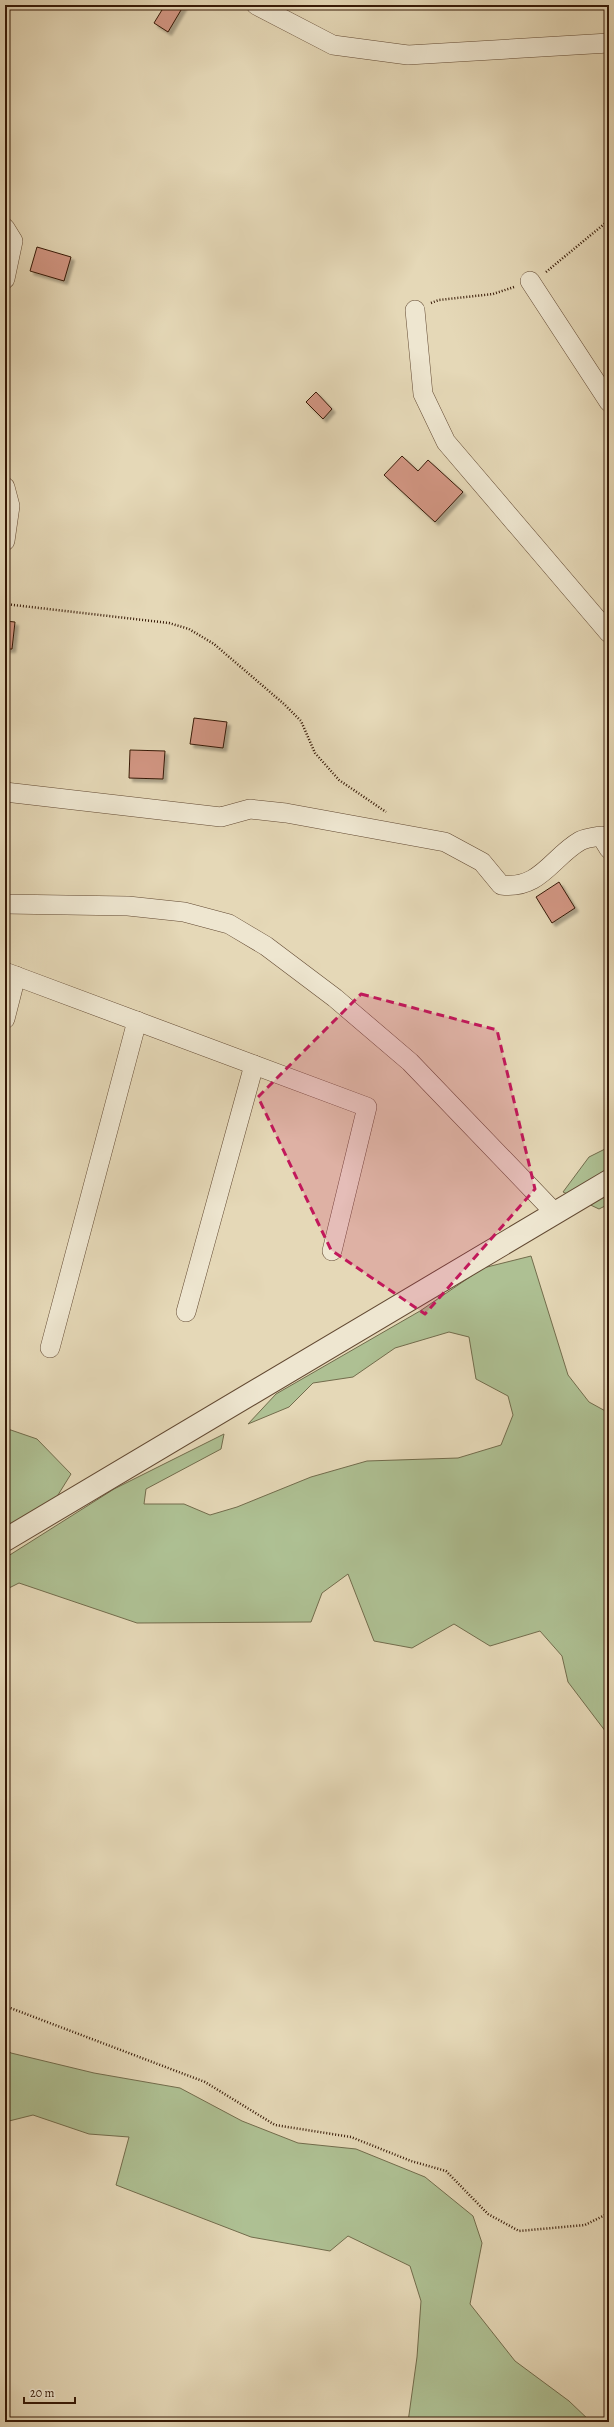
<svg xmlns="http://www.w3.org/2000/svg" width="614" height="2427" viewBox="0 0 614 2427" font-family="Alegreya,serif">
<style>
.green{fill:#aec093;stroke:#726c4c}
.building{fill:#d29683;stroke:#361906;filter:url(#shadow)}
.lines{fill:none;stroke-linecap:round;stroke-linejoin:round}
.minor-casing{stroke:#624932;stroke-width:20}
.tertiary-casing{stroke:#624932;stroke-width:24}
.path{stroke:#361906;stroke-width:2.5;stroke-dasharray:1 2;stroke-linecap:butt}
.minor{stroke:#eee6d0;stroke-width:19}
.tertiary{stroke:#eee6d0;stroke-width:22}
.marked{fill:#c2185b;fill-opacity:0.2;stroke:#c2185b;stroke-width:3;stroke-dasharray:8 5;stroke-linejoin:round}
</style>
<defs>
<filter id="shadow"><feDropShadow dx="3.5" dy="3.5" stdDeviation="1" flood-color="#0004"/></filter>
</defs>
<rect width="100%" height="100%" fill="#e5d8b7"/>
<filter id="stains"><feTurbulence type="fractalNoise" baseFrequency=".005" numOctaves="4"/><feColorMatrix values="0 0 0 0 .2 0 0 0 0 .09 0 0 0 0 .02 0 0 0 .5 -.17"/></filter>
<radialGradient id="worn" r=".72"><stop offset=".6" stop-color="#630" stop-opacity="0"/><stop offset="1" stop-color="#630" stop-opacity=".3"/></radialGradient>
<g class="green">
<polygon points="609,1147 609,1204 599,1209 563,1192 589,1157"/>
<polygon points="531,1256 568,1375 589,1402 609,1413 609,1736 568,1682 562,1656 540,1631 490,1646 454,1624 412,1648 374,1641 348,1574 322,1593 311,1622 137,1623 19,1583 5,1590 5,1558 114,1489 224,1434 221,1449 146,1489 144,1504 184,1504 210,1515 237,1507 311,1477 367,1461 458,1458 501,1445 513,1415 508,1396 476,1379 469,1337 449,1332 395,1348 353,1377 313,1383 289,1407 248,1424 276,1394 420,1311 483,1268"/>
<polygon points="5,1428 37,1439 71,1474 53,1503 5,1527"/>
<polygon points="5,2049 11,2053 94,2073 180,2088 242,2121 298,2143 356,2149 425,2177 473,2216 482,2243 470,2304 515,2361 569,2401 591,2422 408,2422 417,2357 421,2301 410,2266 348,2236 330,2251 251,2237 116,2185 129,2137 89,2134 33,2115 5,2122"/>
</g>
<g class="building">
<polygon points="165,5 184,5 168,32 154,23"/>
<polygon points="37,247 71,257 64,281 30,271"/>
<polygon points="316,392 332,409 323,419 306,402"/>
<polygon points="402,456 418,471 428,460 463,492 435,522 384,475"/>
<polygon points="5,621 15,622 12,649 5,649"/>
<polygon points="194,718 227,722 223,748 190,744"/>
<polygon points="130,750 165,751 163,779 129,778"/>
<polygon points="559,882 575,908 552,923 536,897"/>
</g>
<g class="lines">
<g class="minor-casing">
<g id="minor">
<polyline points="256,5 333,45 408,55 609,43"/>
<polyline points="5,228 13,241 5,279"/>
<polyline points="530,281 609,402"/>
<polyline points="415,310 423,394 446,442 609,633"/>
<polyline points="5,487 10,506 5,541"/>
<path d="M5,792L221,817L250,809L286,813L445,842L482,862L501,885C540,890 552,857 580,841C586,838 595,837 601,836L609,849"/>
<polyline points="5,904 128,906 184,912 229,924 266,946 335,998 410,1062 555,1213"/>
<polyline points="5,972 367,1107 332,1251"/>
<polyline points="5,1019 16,976"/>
<polyline points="186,1312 254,1065"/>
<polyline points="50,1348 137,1021"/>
</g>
</g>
<g class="tertiary-casing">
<polyline id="tertiary" points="5,1540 609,1181"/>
</g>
<g class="path">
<polyline points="546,272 609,220"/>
<polyline points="431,303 439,300 493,294 514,287"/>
<polyline points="5,604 169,623 189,629 214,644 284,704 301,721 315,753 339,780 386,812"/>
<polyline points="5,2006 205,2082 275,2125 351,2137 411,2161 446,2171 488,2214 519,2231 585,2225 609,2213"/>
</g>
<use href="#minor" class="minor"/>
<use href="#tertiary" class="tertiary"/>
</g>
<path class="marked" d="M361,994L497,1030L535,1189L425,1314L331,1250L258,1097Z"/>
<rect width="614" height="2427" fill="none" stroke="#e5d8b7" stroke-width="20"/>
<rect x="6" y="6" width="602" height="2415" fill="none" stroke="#361906" stroke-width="2"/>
<rect x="10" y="10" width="594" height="2407" fill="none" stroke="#361906"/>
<path d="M24 2397v6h51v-6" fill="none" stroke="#361906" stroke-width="2"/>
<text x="30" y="2397" font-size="12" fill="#361906" stroke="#eee6d0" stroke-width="3" paint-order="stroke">20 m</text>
<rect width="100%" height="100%" filter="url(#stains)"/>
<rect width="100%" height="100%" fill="url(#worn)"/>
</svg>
